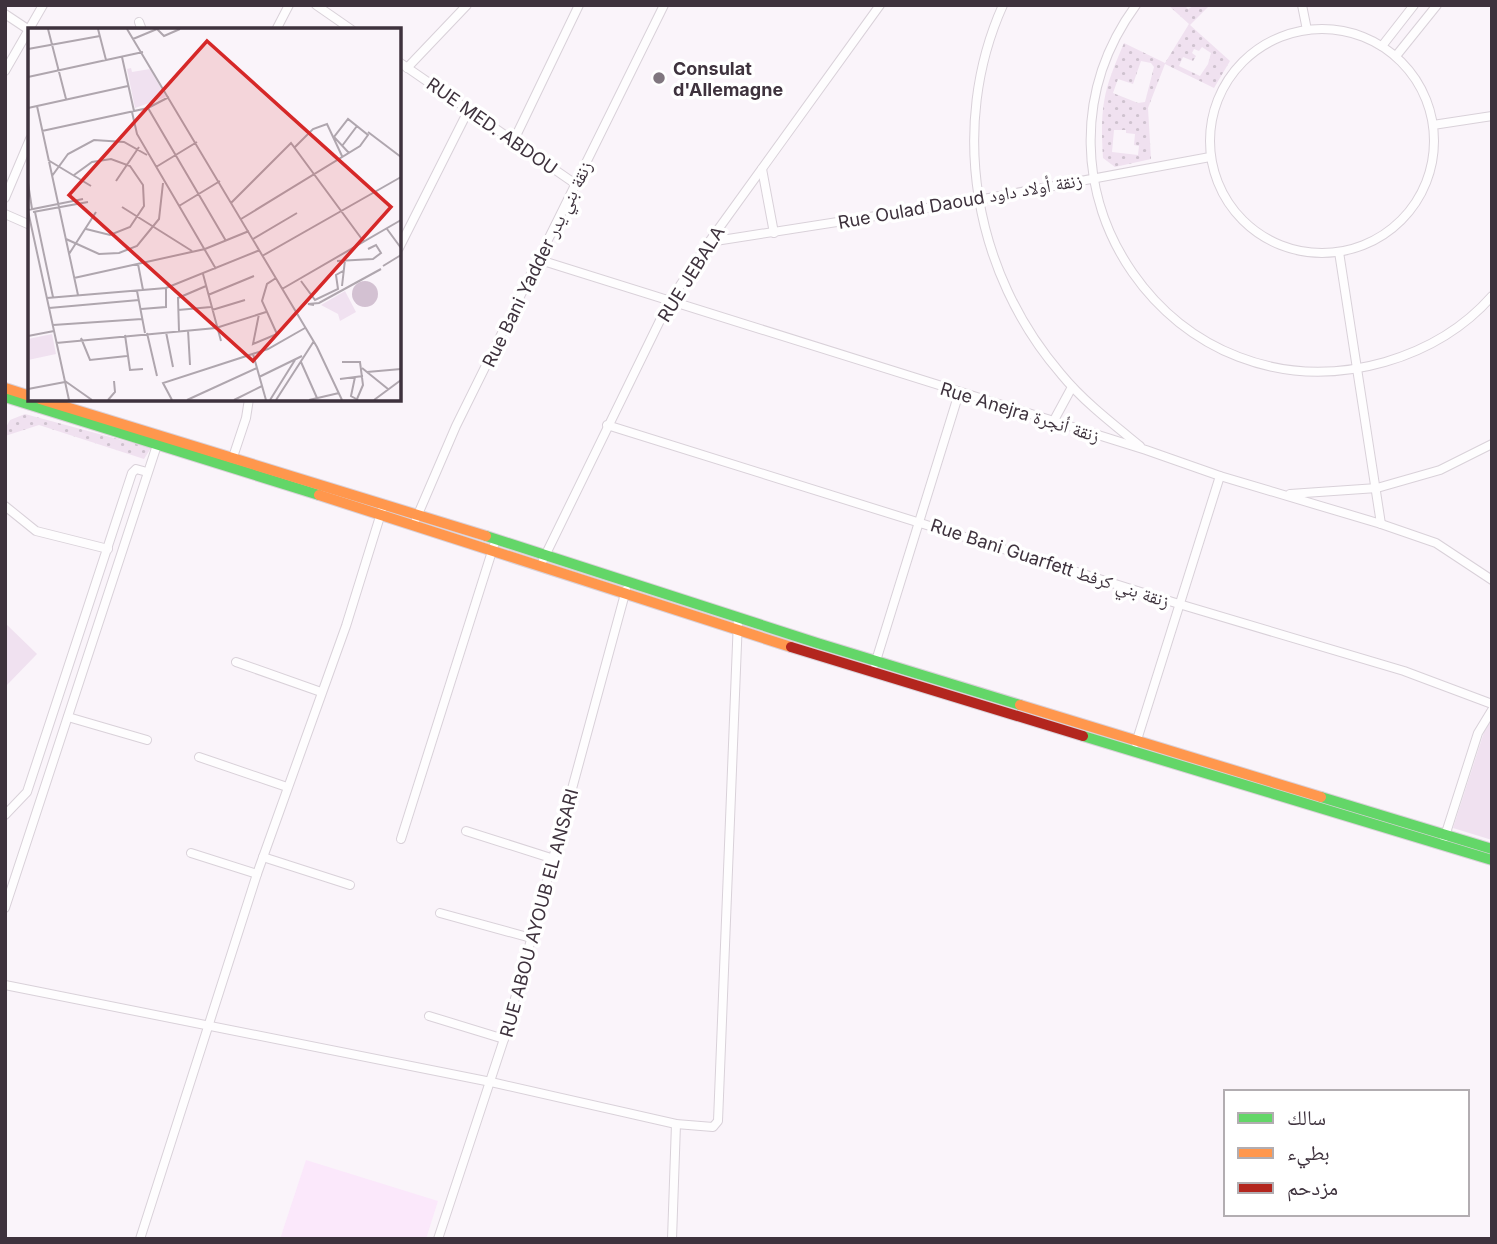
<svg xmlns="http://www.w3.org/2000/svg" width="1497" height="1244" viewBox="0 0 1497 1244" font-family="Inter,'Noto Naskh Arabic',sans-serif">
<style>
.built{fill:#fbe8fb}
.green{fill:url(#green-dots);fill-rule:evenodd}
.pitch{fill:#f0e1f0}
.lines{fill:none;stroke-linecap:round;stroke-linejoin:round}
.street-casing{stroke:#d9d1d9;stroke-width:10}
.fast-casing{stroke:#d9d1d9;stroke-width:12}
.slow-casing{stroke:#d9d1d9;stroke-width:12}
.jam-casing{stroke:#d9d1d9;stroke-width:12}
.street{stroke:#fefdfe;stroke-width:8}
.fast{stroke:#63d668;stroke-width:10}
.slow{stroke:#ff974d;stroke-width:10}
.jam{stroke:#b3261e;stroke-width:10}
.poi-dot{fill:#80767f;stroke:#fff;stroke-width:2.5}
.labels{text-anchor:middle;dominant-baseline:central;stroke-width:7;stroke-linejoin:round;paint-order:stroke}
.poi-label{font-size:18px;font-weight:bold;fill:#3e323d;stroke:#fff;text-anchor:start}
.street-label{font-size:18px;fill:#3e323d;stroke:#fff}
.inset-road{fill:none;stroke:#afa6ae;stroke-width:2}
.view{fill:#d62828;fill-opacity:0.15;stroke:#d62828;stroke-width:3.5}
.inset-edge{fill:none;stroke:#3e323d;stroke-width:3.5}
</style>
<defs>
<pattern id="green-dots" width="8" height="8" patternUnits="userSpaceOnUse" patternTransform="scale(1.75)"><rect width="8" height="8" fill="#f0e1f0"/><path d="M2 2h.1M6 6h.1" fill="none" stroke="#cfc2cf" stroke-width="1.8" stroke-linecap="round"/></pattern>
</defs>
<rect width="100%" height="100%" fill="#faf4fa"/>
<polygon class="built" points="306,1160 438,1201 426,1239 280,1239"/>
<g class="green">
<path d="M1168,5H1184L1188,9L1195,5H1210L1190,25L1230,61L1214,88L1165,64L1148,108L1151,159L1115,167L1103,158C1102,139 1101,120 1104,102C1107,82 1116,62 1124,43L1165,63L1189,24ZM1202,47L1211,53L1208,64L1200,76L1179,66L1183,57L1193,61L1196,56L1192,53L1194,49L1199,51ZM1141,61L1151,63L1154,67L1145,102L1138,103L1113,93L1118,79L1133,84ZM1114,130H1126V133L1135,134L1134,145L1139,146L1138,155L1112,152Z"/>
<polygon points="25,414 151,448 144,459 39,425 5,436 5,429 10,420"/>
</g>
<g class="pitch">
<polygon points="5,623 37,654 5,687"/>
<polygon points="1492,720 1492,840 1453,828 1485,729"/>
</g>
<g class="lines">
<g class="street-casing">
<g id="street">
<polyline points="316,5 352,30"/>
<path d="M1003,5C948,127 974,273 1061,374C1083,401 1113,424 1140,446"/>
<path d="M1136,5C1007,182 1173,423 1385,362C1426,350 1463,329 1492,296"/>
<polyline points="1302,5 1307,30"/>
<polyline points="5,14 29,30"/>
<polyline points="139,22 142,30"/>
<circle cx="1322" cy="141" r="112"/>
<polyline points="276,30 289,5"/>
<polyline points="1382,46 1414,5"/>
<polyline points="1396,56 1437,5"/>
<polyline points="399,62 577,185"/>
<polyline points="407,68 467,5"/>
<polyline points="5,71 43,5"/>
<polyline points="1433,125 1492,116"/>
<polyline points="514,140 579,5"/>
<polyline points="762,169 774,233"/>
<polyline points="5,198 30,139"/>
<polyline points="5,214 30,225"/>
<polyline points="709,242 978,200 1210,157"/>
<polyline points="399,248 469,109"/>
<polyline points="1339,252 1381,524"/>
<polyline points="540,260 1146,450 1220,476 1381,524 1436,543 1492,580"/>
<polyline points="1053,422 1072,387"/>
<polyline points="607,425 1179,604 1404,671 1492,704"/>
<polyline points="232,460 246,418 249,399"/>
<polyline points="1290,494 1377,488 1440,470 1492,444"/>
<polyline points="5,506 36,531 108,549"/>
<polyline points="416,519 456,426 664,5"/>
<polyline points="543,560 669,302 709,242 880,5"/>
<polyline points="236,662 321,692"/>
<polyline points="875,664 959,393"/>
<polyline points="68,717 147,740"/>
<polyline points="1136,743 1220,476"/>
<polyline points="199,757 287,787"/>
<polyline points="5,815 27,792 132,473 136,469 147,472"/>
<polyline points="466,831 554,859"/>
<polyline points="401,839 494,545"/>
<polyline points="1444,839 1478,733 1492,710"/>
<polyline points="191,853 257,874"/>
<polyline points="263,857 350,885"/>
<polyline points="5,908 159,439"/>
<polyline points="440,913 531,938"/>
<polyline points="5,985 491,1082 676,1124 713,1127 718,1121 738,619"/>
<polyline points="429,1016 504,1039"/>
<polyline points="140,1239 257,874 346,626 382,510"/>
<polyline points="438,1239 504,1039 626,590"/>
<polyline points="672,1239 676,1124"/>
</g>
</g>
<g class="fast-casing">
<g id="fast">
<polyline points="5,397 319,495"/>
<polyline points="486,536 817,643 1020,705"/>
<polyline points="1083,736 1492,860"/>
<polyline points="1321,797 1492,849"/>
</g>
</g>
<g class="slow-casing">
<g id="slow">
<polyline points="5,388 30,396"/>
<polyline points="40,399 486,536"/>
<polyline points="319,495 791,647"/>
<polyline points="1020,705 1321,797"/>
</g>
</g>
<g class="jam-casing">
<polyline id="jam" points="791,647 1083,736"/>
</g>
<use href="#street" class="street"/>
<use href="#fast" class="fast"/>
<use href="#slow" class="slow"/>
<use href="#jam" class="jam"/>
</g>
<circle class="poi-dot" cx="659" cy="78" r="7"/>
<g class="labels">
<g class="poi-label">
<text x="673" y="68">Consulat<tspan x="673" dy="21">d'Allemagne</tspan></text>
</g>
<g class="street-label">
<text transform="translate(492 126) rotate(35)">RUE MED. ABDOU</text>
<text transform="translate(960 201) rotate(-10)">Rue Oulad Daoud زنقة أولاد داود</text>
<text transform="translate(537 264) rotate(-64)">Rue Bani Yadder زنقة بني يدر</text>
<text transform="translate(691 274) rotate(-58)">RUE JEBALA</text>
<text transform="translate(1020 412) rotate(17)">Rue Anejra زنقة أنجرة</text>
<text transform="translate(1050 563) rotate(18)">Rue Bani Guarfett زنقة بني كرفط</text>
<text transform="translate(539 913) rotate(-75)">RUE ABOU AYOUB EL ANSARI</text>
</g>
</g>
<g transform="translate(28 28)">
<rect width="373" height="373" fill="#faf4fa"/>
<path d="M317,263L328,284L312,293L310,286L293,277ZM24,306L28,326L0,332V311Z" fill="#f0e1f0"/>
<path d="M103,40L104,44L122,41L138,69L107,80L99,41Z" fill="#f0e1f0"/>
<path d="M324 266a13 13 0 1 1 26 0a13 13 0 1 1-26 0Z" fill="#d3c1d2"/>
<path class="inset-road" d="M20,1L38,71M70,1L78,32M99,1L289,319L314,372M105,11L129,1L136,8L152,1M0,21L72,8M94,29L106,83M0,49L115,24M9,78L50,267M0,80L100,58M120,80L198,213M104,84L109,106L188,241M14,103L120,80L141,69M340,104L373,129M314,118L329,98M267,119L285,101L299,96L314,128M20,132L63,158M128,139L169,114M46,147L64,134L83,131L102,138L115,157L116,178L102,199L82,207L58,201M24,148L40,126L66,112L96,114L119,127M88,153L111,119M0,155L4,181M203,175L263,115L336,214M151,178L192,153M94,179L164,223M0,182L55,171M0,183L41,372M5,184L60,174M7,184L25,269M213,191L332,118L340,107L320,91L306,109L321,125M359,201L373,220M38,211L71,226L91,225L109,218L131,191L135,155M225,211L269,185M41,226L68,184M234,228L373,149M309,233L345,231L353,225L348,217L340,221M110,236L115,262M355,238L373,227M175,246L193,313M46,250L177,221L221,203M273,253L287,272L310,261L308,247L315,243M314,258L317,232M254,261L373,192M109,263L117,305M180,267L226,248M19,270L138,260L232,222M286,277L280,276L291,275L353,241M21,280L111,272M113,281L138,279V260M150,282L183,279M184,282L217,272M231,286L225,316L249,306L234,273L239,256L248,250M25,297L114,291M160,302L162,337M151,303L150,270L178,258M138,304L145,339M119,305L129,348M97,307L102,342L115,341M0,308L26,303M53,310L62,332L99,328M28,315L188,300L238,284M225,326L238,372M273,334L289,370M314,334H332L335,357L329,371M334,340L360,361M339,344L373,341M231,349L274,328M327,349L323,368L330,372M312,351L335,348M37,353L64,372M0,361L37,354M80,372L87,364L86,353M144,372L135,355L240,321L277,300M159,372L229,340M206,372L234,358M242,372L267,332M248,372L286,313M281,372L311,365M346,372L373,352"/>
<path class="view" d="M179,13L363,179L225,333L41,167Z"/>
<rect width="373" height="373" class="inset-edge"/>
</g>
<rect width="1497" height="1244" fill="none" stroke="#3e323d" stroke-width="14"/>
<rect x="1224" y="1090" width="245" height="126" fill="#ffffff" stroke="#b2adb1" stroke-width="2"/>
<rect x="1238" y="1113" width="35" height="10" fill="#63d668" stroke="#b2adb1" stroke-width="2"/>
<text x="1287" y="1125" font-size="21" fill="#3e323d">سالك</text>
<rect x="1238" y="1148" width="35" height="10" fill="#ff974d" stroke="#b2adb1" stroke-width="2"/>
<text x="1287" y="1160" font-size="21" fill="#3e323d">بطيء</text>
<rect x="1238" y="1183" width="35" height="10" fill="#b3261e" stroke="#b2adb1" stroke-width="2"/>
<text x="1287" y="1195" font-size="21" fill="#3e323d">مزدحم</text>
</svg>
